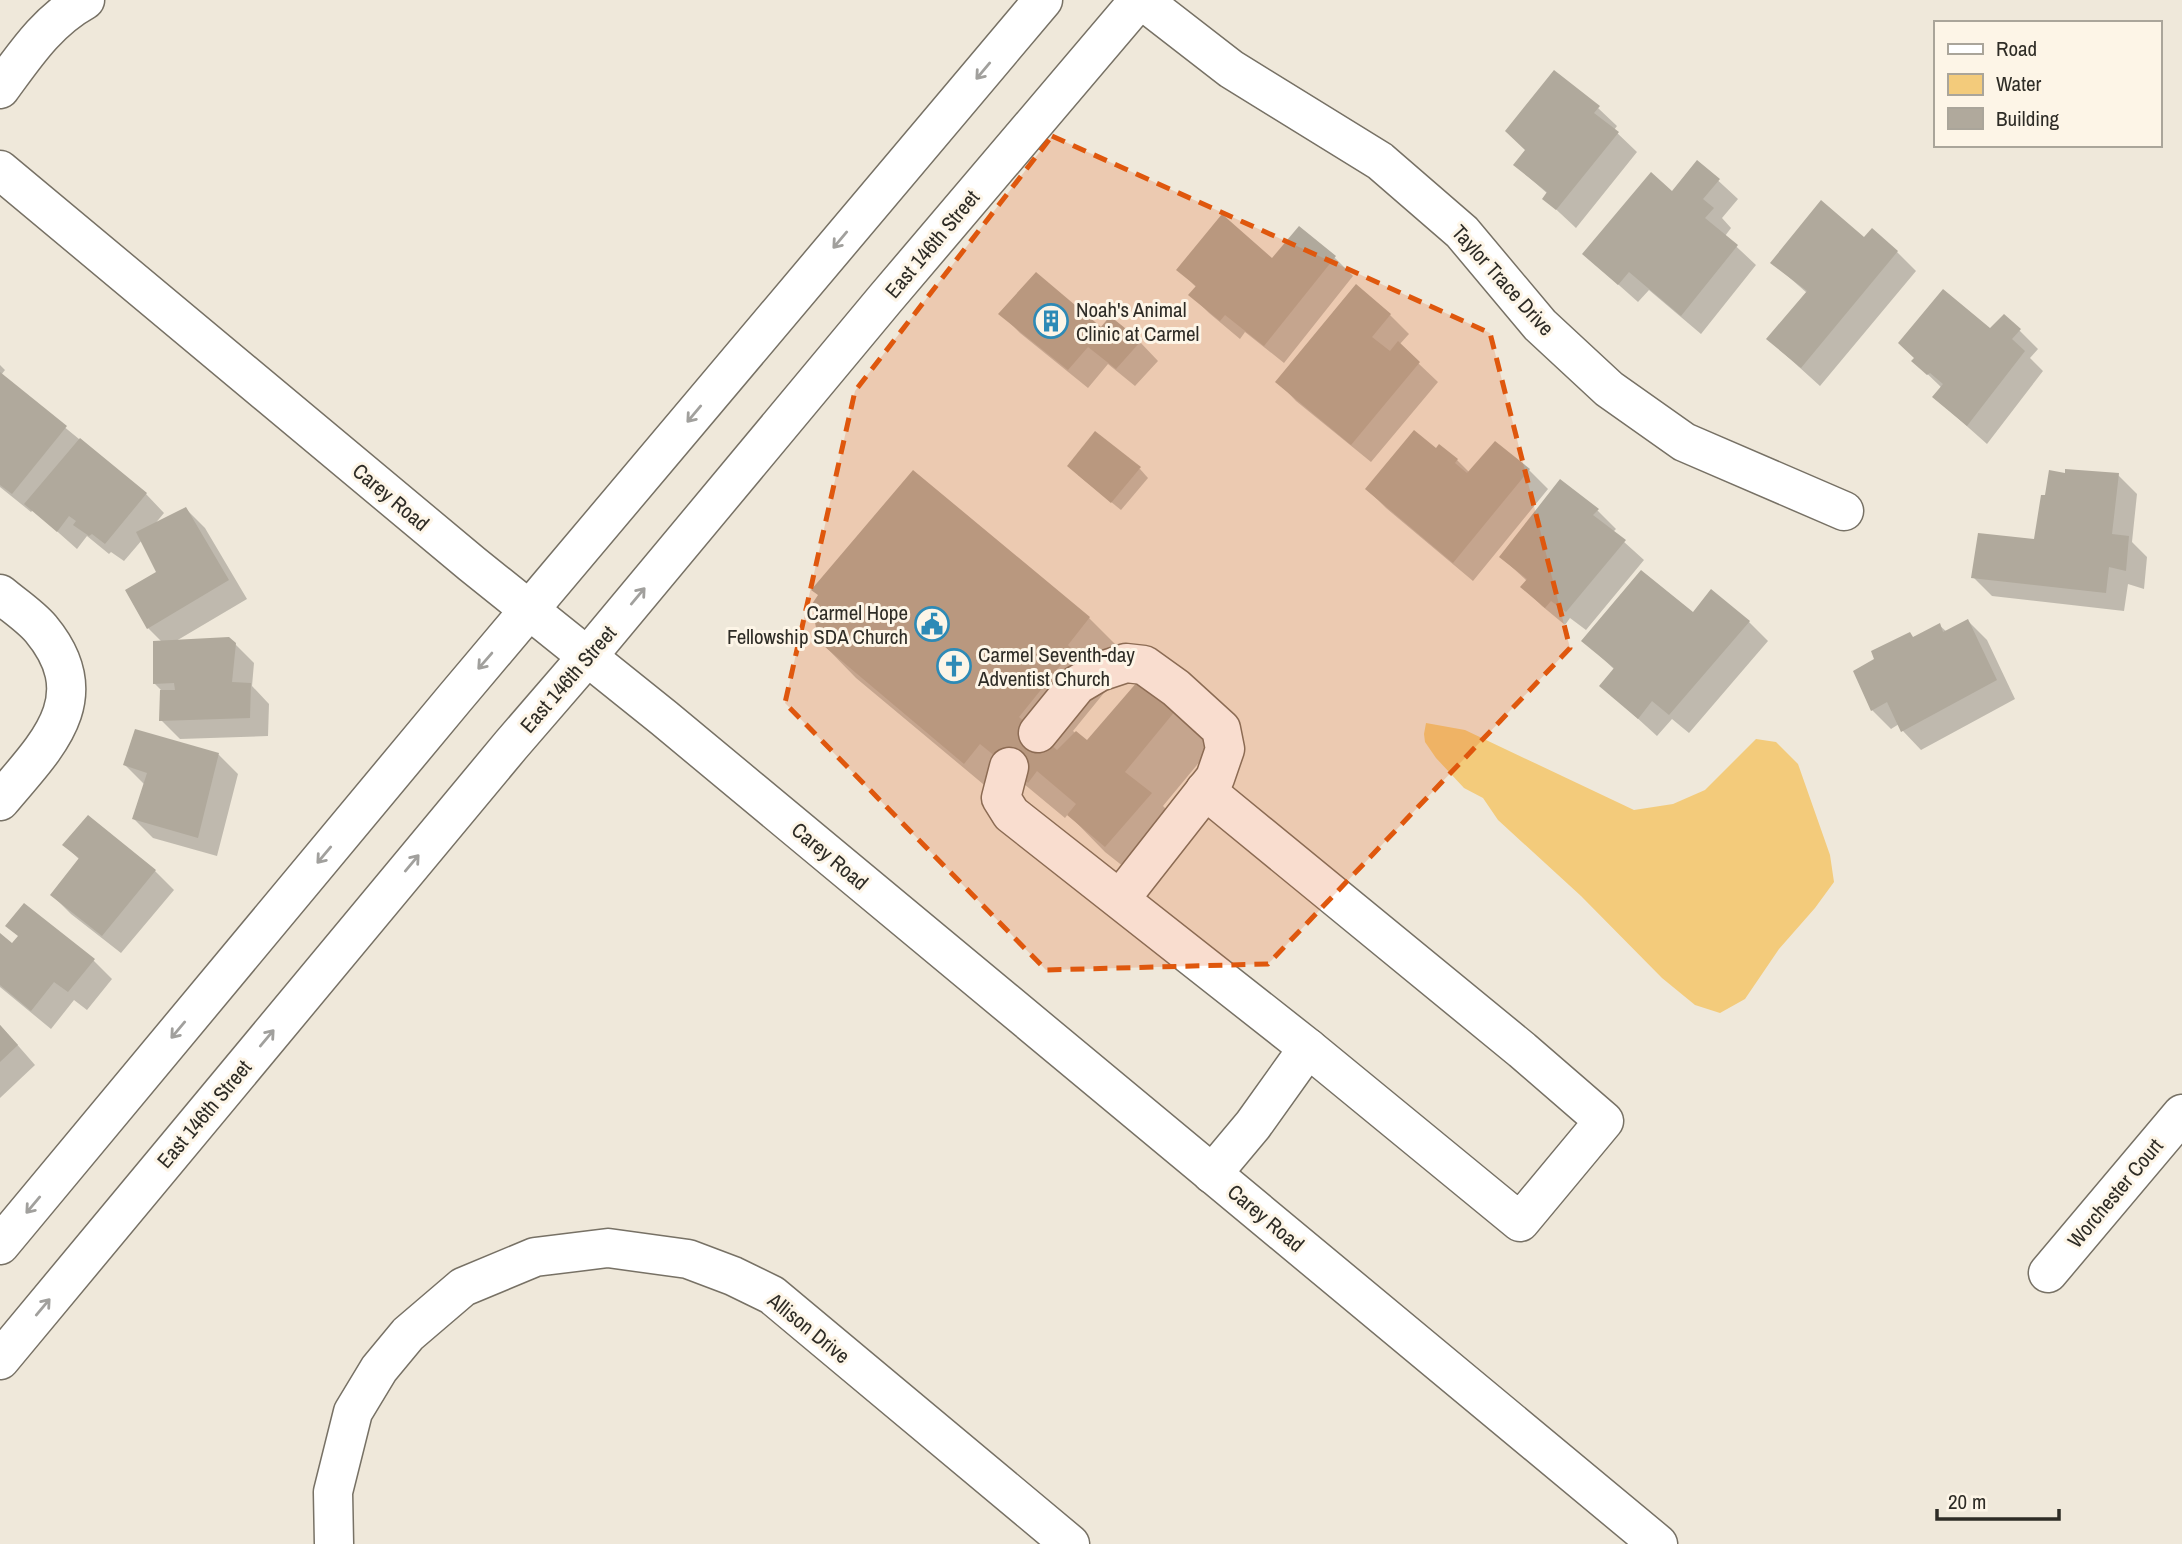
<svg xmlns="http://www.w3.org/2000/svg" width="2182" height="1544" viewBox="0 0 2182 1544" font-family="'Archivo Narrow',sans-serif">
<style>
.water{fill:#f3cb7b}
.shadow{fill:#0003}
.building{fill:#b0a99c}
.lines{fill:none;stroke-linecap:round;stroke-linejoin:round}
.minor-casing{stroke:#777165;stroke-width:41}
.major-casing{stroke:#777165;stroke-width:41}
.minor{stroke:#fff;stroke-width:38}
.major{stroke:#fff;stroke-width:38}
.oneway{stroke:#a1a09d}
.marked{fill:#df570d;fill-opacity:0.2;stroke:#df570d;stroke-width:5;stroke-dasharray:14 9;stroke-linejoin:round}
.labels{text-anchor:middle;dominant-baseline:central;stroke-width:6;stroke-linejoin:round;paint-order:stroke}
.street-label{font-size:21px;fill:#2e2c26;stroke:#fdf5e7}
.poi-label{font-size:21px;fill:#2e2c26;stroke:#fdf5e7;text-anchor:start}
</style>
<rect width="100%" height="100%" fill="#efe8da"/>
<polygon class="water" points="1426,723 1465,730 1634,810 1673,804 1705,790 1756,739 1776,742 1798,764 1830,855 1834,882 1815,908 1779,949 1745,999 1720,1013 1695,1005 1662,978 1581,896 1498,820 1483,798 1464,788 1436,758 1425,742 1424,734"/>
<g class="shadow">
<polygon points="1598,108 1617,126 1614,130 1637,152 1576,228 1545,199 1548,194 1515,165 1527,150"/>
<polygon points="1698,162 1738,199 1722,218 1731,228 1725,236 1756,265 1701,334 1649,290 1638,302 1584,254 1672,193"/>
<polygon points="1864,240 1897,252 1916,271 1820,386 1768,339 1807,293 1773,263"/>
<polygon points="1334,257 1353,276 1284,363 1245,332 1240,339 1209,313 1191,295 1196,287 1179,270 1273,260"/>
<polygon points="1001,314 1101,329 1140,342 1158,361 1135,386 1108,364 1088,388 1020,333"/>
<polygon points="1390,315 1409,334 1399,345 1438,382 1371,462 1296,401 1278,382"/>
<polygon points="1990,330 2019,330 2038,349 2030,358 2043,371 1987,444 1934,397 1942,388 1914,361"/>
<polygon points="0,365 5,370 1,375 146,494 164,513 154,525 186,509 205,528 247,599 176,641 235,644 254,663 252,686 269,704 268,736 180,739 161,720 162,691 154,683 162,642 148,628 158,573 142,540 124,561 111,552 109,554 87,536 77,549 33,510 31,512 0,487"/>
<polygon points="1457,460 1470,473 1529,470 1548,489 1473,581 1386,508 1367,489"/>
<polygon points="1140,469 1148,478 1121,510 1078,475"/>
<polygon points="913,473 1089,618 1126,655 1108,688 1073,731 1087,743 1175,712 1211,748 1163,806 1187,830 1143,882 1105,852 1068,814 1065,818 1018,779 1001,799 856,678 820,641"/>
<polygon points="2067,475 2118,475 2137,494 2132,542 2147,557 2144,589 2128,584 2124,611 1992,596 1973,577 2035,541"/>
<polygon points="1597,510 1616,529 1613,532 1644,560 1586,630 1570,618 1565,625 1542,606 1523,587 1527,581 1501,557"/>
<polygon points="1693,614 1749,622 1768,641 1689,733 1672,719 1657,736 1602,686 1615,670 1584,641"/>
<polygon points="1968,621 1987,640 2015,699 1921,750 1903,731 1899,724 1891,729 1872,710 1876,660 1939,625 1947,632"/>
<polygon points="136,731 219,755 238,774 217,856 153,838 134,819 145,785 125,765"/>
<polygon points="64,845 155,871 174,890 121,953 71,914 52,895 80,860"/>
<polygon points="0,935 12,945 93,960 112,979 87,1010 74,1000 51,1029 0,987"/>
<polygon points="0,1025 35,1065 0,1098"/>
</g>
<g class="building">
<polygon points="1554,70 1600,106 1594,113 1619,132 1556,210 1542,199 1547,192 1513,165 1525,150 1505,131"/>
<polygon points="1697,160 1720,179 1703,199 1714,208 1705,218 1738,245 1681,316 1629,272 1618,285 1582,254 1651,172 1672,191"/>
<polygon points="1821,200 1864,237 1872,228 1898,251 1801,368 1766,339 1807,291 1770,263"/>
<polygon points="1222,214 1272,258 1299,226 1336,256 1264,346 1225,315 1220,321 1188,295 1196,286 1176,270"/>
<polygon points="1036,272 1101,327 1110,316 1141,341 1116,369 1088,347 1068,370 998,314"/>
<polygon points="1356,284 1391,314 1372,337 1390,351 1398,341 1420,362 1351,445 1275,382"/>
<polygon points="1943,289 1990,328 2004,314 2021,329 2012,339 2025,351 1967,426 1932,397 1943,384 1930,373 1927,375 1911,361 1914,358 1898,343"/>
<polygon points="0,372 67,426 12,494 0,485"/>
<polygon points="1414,430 1436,448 1439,444 1458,459 1455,463 1467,473 1495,441 1530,469 1453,563 1365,489"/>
<polygon points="1095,431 1141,467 1111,503 1067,466"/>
<polygon points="80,438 147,493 105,544 92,534 89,536 73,525 76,521 69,516 57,532 24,504"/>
<polygon points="2065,469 2119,473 2112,534 2129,536 2126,571 2109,567 2106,593 1971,578 1978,533 2034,539 2041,495 2045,495 2049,470 2065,473"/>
<polygon points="913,470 1090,617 1068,645 1073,650 1019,717 1057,750 1076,731 1087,740 1138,681 1176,710 1125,772 1152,793 1105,847 1067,815 1076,804 1037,771 1028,783 980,744 964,764 818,641 823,634 816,628 812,604 818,595 811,590"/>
<polygon points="1560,479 1599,509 1593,515 1626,540 1566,612 1551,601 1545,608 1520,587 1527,579 1499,557"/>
<polygon points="186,507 229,580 147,629 125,590 156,572 136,532"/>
<polygon points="1641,570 1693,612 1711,589 1750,621 1669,715 1652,701 1638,719 1599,686 1614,668 1581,641"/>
<polygon points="1968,619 1997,680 1901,732 1887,702 1871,711 1853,671 1874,659 1871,651 1910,632 1913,637 1940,623 1943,632"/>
<polygon points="229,637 236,643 232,682 251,683 250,718 159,721 160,690 175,690 174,683 153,684 153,641"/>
<polygon points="135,729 219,753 198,838 132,819 147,773 123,765"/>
<polygon points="88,815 156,870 102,936 50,895 79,858 62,845"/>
<polygon points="24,903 95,959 68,992 54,982 31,1011 0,985 0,933 12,943 18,936 5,926"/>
<polygon points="0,1025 18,1045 0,1062"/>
</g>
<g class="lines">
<g class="minor-casing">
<g id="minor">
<polyline points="1142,0 1231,69 1380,161 1462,232 1540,325 1609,389 1684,442 1844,511"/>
<path d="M0,89C25,55 47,21 85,0"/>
<polyline points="0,170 472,564 664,718 1658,1544"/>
<path d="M0,594C13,605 30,616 41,629C99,699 45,747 0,801"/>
<polyline points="1038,733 1077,685 1099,672 1126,663 1144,665 1176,688 1221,729 1225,749 1215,778 1120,899"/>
<polyline points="1009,767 1001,798 1011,814 1308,1048 1253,1125 1212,1174"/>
<polyline points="1205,790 1522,1050 1604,1121 1520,1222 1308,1048"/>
<polyline points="2048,1273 2182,1114"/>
<polyline points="334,1544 333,1492 353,1412 379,1369 408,1334 463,1287 535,1257 608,1248 688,1259 733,1276 772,1295 1070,1544"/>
</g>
</g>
<g class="major-casing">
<g id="major">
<polyline points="0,1245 454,699 1043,0"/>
<polyline points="0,1360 511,745 587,657 885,299 1139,0"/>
</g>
</g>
<use href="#minor" class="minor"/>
<use href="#major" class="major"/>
</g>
<defs><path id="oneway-shaft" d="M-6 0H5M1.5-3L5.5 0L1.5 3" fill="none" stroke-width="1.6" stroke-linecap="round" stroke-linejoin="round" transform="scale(1.75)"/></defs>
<g class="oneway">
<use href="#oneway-shaft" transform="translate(983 71) rotate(130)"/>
<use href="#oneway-shaft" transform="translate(840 240) rotate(130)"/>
<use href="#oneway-shaft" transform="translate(694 414) rotate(130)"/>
<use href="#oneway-shaft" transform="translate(638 596) rotate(-50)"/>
<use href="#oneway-shaft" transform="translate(485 661) rotate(131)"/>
<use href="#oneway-shaft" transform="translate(324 855) rotate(130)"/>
<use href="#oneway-shaft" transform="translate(412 863) rotate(-50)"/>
<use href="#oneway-shaft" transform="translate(178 1030) rotate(130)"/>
<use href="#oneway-shaft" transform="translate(267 1038) rotate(-50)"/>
<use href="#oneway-shaft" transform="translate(33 1205) rotate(130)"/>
<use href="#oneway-shaft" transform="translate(43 1307) rotate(-50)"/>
</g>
<path class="marked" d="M1052,136L1490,333L1570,648L1268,964L1046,970L785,703L855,391Z"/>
<defs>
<g id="building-ring" transform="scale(1.75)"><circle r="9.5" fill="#fdf5e7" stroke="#2d8ab6" stroke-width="1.5"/><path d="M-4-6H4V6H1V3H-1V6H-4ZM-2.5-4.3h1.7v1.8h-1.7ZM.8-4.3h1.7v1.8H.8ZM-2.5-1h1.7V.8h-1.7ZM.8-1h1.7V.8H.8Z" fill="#2d8ab6"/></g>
<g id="civic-ring" transform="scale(1.75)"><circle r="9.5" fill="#fdf5e7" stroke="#2d8ab6" stroke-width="1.5"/><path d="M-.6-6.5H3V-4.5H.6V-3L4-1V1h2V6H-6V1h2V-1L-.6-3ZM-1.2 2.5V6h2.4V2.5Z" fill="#2d8ab6"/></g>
<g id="church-ring" transform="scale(1.75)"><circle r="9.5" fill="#fdf5e7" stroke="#2d8ab6" stroke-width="1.5"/><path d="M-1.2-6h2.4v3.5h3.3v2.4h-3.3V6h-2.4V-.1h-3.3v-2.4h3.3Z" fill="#2d8ab6"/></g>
</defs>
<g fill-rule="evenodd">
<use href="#building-ring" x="1051" y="321"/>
<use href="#civic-ring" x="932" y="624"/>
<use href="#church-ring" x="954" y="666"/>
</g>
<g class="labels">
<g class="street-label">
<text transform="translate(932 244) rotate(-50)">East 146th Street</text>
<text transform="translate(1503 280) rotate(48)">Taylor Trace Drive</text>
<text transform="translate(391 497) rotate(40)">Carey Road</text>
<text transform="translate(568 679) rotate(-49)">East 146th Street</text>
<text transform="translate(830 856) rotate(40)">Carey Road</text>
<text transform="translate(204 1114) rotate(-50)">East 146th Street</text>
<text transform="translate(2115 1193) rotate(-50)">Worchester Court</text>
<text transform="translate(1266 1218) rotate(40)">Carey Road</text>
<text transform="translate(809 1328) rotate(39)">Allison Drive</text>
</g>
<g class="poi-label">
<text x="1076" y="309">Noah's Animal<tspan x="1076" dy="24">Clinic at Carmel</tspan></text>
<text x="908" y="612" text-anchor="end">Carmel Hope<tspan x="908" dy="24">Fellowship SDA Church</tspan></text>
<text x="978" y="654">Carmel Seventh-day<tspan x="978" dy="24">Adventist Church</tspan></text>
</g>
</g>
<rect x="1934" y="21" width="228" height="126" fill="#fdf5e7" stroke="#aaa59a" stroke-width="2"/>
<rect x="1948" y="44" width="35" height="10" fill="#ffffff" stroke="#aaa59a" stroke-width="2"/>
<text x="1996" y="56" font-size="21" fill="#2e2c26">Road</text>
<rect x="1948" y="74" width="35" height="21" fill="#f3cb7b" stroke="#aaa59a" stroke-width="2"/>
<text x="1996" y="91" font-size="21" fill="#2e2c26">Water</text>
<rect x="1948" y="108" width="35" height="21" fill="#b0a99c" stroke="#aaa59a" stroke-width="2"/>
<text x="1996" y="126" font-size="21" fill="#2e2c26">Building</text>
<path d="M1937 1509v10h122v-10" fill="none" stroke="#2e2c26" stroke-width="3.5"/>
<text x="1948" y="1509" font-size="21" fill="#2e2c26" stroke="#fdf5e7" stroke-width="5" paint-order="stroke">20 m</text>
</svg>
